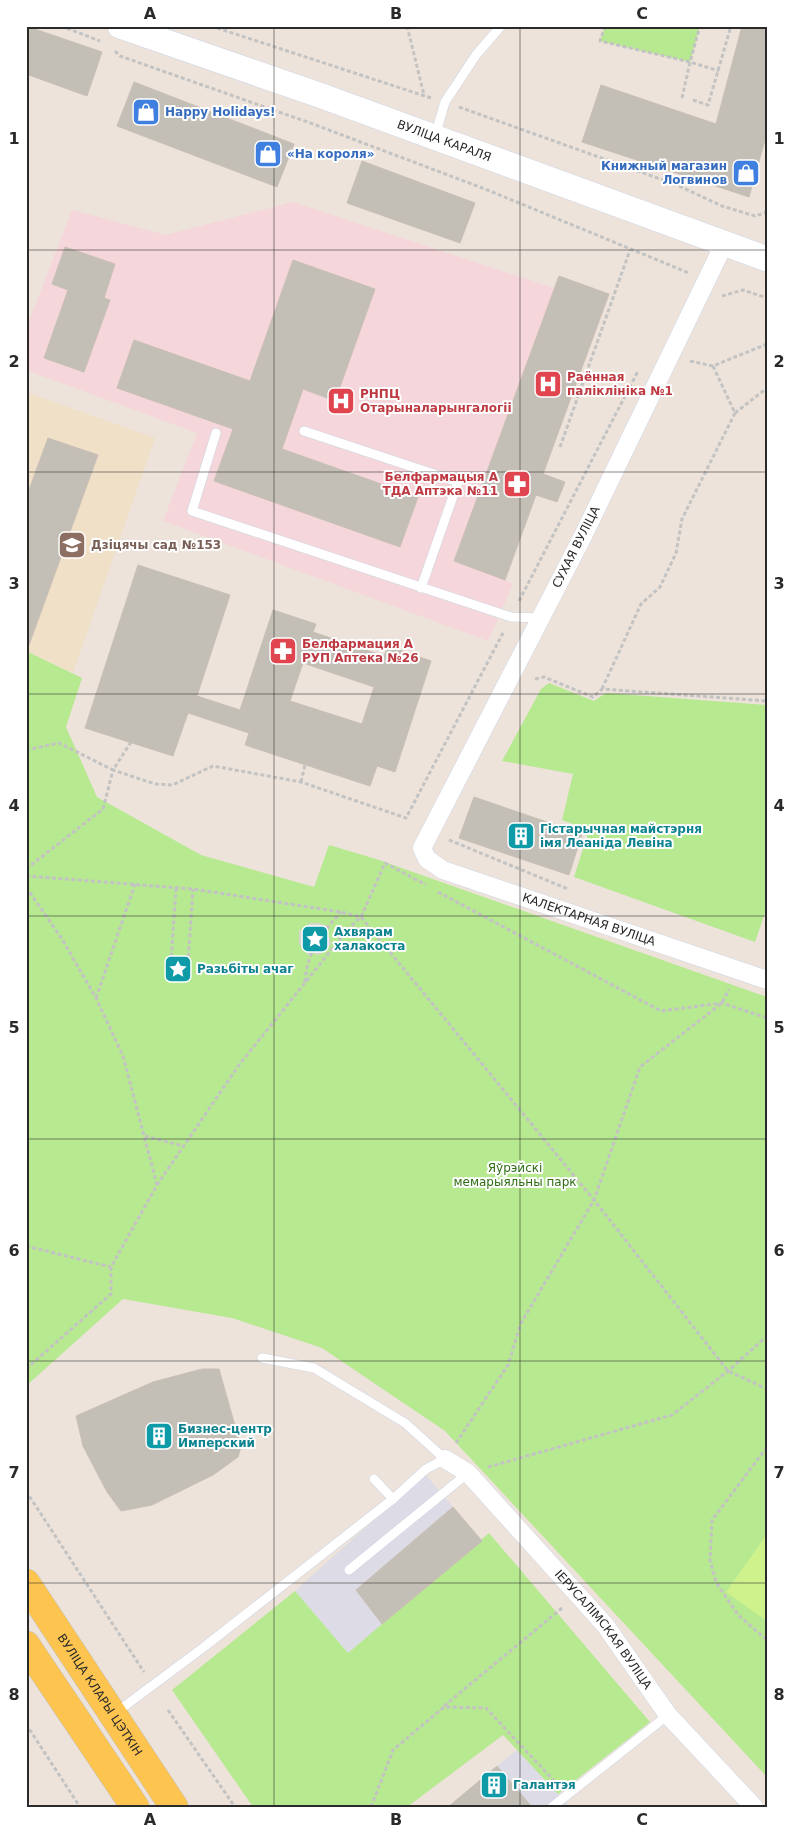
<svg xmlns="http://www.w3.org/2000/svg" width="793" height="1833" viewBox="0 0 793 1833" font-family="'DejaVu Sans',sans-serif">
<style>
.industrial{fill:#dddbe5}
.education{fill:#f1e0c8}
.medical{fill:#f5d6da}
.green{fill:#b7e991}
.pitch{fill:#cff28c}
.plaza{fill:#d9d3cd}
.building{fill:#c4bfb6;stroke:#c9bfb4;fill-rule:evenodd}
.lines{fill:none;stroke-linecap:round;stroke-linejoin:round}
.lane-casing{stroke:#cfd5e4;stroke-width:10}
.street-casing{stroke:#cfd5e4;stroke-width:19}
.secondary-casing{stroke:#cfd5e4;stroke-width:26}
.primary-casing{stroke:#c3c3c3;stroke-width:29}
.path{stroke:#c3c3c3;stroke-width:3;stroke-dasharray:4 2.5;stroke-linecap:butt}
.lane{stroke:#fff;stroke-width:9}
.street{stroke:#fff;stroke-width:18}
.secondary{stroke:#fff;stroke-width:25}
.primary{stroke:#fdc54f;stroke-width:28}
.grid{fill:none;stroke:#2a2a2a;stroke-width:1;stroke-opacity:0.55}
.labels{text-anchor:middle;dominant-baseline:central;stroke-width:4;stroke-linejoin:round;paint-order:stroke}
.shop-label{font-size:12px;font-weight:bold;fill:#366cbe;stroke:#fff;text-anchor:start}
.street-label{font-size:12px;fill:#2a2a2a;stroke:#fff}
.health-label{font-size:12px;font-weight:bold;fill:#be3a42;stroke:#fff;text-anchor:start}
.education-label{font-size:12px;font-weight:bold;fill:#785e54;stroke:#fff;text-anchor:start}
.culture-label{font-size:12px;font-weight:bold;fill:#0d838f;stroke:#fff;text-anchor:start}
.park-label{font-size:12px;fill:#2e6d13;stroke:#fff}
.neatline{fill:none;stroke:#2a2a2a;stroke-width:2}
.grid-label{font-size:16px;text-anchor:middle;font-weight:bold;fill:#2a2a2a}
</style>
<rect width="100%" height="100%" fill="#ede3da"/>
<g class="industrial">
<polygon points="425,1474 482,1541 348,1653 295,1591"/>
<polygon points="517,1750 570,1807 448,1807 497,1766"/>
</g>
<polygon class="education" points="26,392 155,438 73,673 26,651"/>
<polygon class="medical" points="293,202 554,288 559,276 609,294 543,473 565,482 557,502 536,495 505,580 513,584 488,641 163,521 197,433 26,370 26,329 72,210 166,235"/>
<g class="green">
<polygon points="605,26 700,26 690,62 600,41"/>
<polygon points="26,651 82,678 66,727 97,797 201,855 314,887 329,845 376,859 767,997 767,1777 445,1431 322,1348 232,1318 123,1299 26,1386"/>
<polygon points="549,683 594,701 606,693 767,705 767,907 755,942 574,877 589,830 562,820 573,774 502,761 541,689"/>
<polygon points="489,1533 650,1722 558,1794 503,1735 407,1807 253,1807 172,1690 295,1591 348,1653"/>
</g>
<polygon class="pitch" points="767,1534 767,1621 726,1592"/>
<polygon class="plaza" points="310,923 318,923 328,926 325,931 330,938 331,944 325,952 318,955 311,952 309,956 299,944 299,931"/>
<g class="building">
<polygon points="26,26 102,52 87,96 26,74"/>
<polygon points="742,26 767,26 767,133 749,197 582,142 601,85 716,124"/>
<polygon points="134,82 294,144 277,187 117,126"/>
<polygon points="362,161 475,203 460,243 347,203"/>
<polygon points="65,247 115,264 104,298 110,300 84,372 44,358 68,290 52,284"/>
<polygon points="293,260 375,289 335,401 303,389 282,449 418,497 400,547 214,481 233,429 117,388 134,340 250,381"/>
<polygon points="559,276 609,294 543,474 565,482 557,502 536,495 505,580 454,561"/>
<polygon points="48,438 98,455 29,645 26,644 26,498"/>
<path d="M138,565L230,595L197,696L240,710L273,610L316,624L313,632L384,656L388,646L431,661L395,772L377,766L370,786L245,745L249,733L188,713L173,756L85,728ZM303,663L374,687L362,724L290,701Z"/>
<polygon points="474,797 582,834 569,875 459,838"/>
<polygon points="202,1369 219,1369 241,1447 238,1457 213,1475 152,1505 121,1511 107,1492 83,1446 76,1416 153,1382"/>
<polygon points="453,1507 482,1541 382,1624 356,1590"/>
<polygon points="497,1766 532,1807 448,1807"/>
</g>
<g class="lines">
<g class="lane-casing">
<g id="lane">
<polyline points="435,136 445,102 476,55 501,26"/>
<polyline points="304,431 458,482 421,588"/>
<polyline points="216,433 192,511 511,617 541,618"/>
<polyline points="374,1479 393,1499"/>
<polyline points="349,1570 468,1473"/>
<polyline points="114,1714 204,1647 393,1499 426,1469 445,1459 405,1423 314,1368 262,1358"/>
<polyline points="26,1805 26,1807"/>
<polyline points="552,1807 668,1715"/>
</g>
</g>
<g class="street-casing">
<g id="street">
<path id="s1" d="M724,244L583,536L422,848L427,859L443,870L767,980"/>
<path id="s2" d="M445,1459L468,1473L605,1625L668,1715L754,1807"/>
</g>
</g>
<g class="secondary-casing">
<g id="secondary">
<path id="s3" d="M120,26L322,96L767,259"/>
</g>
</g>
<g class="primary-casing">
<g id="primary">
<path id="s4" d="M26,1583L174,1807"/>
<polyline points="26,1645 135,1807"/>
</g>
</g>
<g class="path">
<polyline points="61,26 100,41"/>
<polyline points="211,26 431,98"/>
<polyline points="407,26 424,95"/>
<polyline points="605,26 600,41 690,62 700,26"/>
<polyline points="115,51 120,56 313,124 485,189 689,273"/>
<polyline points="682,98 690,62 719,71"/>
<polyline points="693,100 708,105 731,26"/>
<polyline points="459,107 677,185 722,206 755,216 765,213 767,209"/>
<polyline points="722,296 743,290 767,298"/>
<polyline points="690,361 713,366 767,344"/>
<polyline points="735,413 767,388"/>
<polyline points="560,447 630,250"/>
<polyline points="519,601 638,371"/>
<polyline points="535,679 544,677 593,697 602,689 767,701"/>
<polyline points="602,689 641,604 660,587 676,553 682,519 735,413 713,366"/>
<polyline points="26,750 59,743 113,770 131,742"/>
<polyline points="301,782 305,765"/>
<polyline points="449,840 568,889"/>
<polyline points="26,869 103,809 113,770 155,784 172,785 213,766 301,782 406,818 504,631"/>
<polyline points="26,876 193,889 341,912 361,917 594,1200 728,1371 767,1389"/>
<polyline points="26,887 62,939 96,998 123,1056 157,1185"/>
<polyline points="176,888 170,975 187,976 193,889"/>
<polyline points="438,892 661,1011 722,1003 767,1018"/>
<polyline points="171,960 188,962"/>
<path d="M305,982C307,952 321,934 341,912"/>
<polyline points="96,998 135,884"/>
<polyline points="145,1136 183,1146"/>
<polyline points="26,1246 111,1267"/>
<polyline points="26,1369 111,1294 111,1267 157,1185 239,1065 349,928 361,917 385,863 426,885"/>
<polyline points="456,1443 508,1365 521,1323 594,1200 640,1067 722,1003 729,989"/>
<polyline points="767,1447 712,1520 710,1560 716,1582 738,1615 767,1640"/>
<polyline points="488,1467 672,1415 728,1371 767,1336"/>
<polyline points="26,1491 144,1672"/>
<polyline points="444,1706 562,1608"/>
<polyline points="168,1710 235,1807"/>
<polyline points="26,1724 80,1807"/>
<polyline points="371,1807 393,1750 444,1707 486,1708 557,1784"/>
</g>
<use href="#lane" class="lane"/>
<use href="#street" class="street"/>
<use href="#secondary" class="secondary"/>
<use href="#primary" class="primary"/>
</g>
<path class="grid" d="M274,26V1807M520,26V1807M26,250H767M26,472H767M26,694H767M26,916H767M26,1139H767M26,1361H767M26,1583H767"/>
<defs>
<g id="shop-square" transform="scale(1.4375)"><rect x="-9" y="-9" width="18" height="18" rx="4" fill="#3f7fe0" stroke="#fff"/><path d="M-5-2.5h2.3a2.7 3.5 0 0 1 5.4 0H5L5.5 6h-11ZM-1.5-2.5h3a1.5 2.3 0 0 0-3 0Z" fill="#fff"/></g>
<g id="hospital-square" transform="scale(1.4375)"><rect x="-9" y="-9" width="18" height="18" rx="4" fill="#e0444e" stroke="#fff"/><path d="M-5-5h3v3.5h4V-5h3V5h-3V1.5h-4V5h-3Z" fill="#fff"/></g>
<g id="pharmacy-square" transform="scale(1.4375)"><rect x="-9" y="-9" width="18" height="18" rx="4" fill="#e0444e" stroke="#fff"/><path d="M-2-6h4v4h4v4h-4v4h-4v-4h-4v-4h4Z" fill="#fff"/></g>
<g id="school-square" transform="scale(1.4375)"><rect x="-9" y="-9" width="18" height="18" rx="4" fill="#8d6e63" stroke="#fff"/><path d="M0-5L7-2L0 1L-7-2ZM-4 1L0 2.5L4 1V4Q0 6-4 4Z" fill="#fff"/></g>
<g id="building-square" transform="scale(1.4375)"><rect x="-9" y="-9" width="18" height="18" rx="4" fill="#0f9aa8" stroke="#fff"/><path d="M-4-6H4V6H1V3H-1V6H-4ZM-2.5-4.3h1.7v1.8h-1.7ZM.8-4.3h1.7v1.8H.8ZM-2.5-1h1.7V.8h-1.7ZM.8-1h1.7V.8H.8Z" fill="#fff"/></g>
<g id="sight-square" transform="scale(1.4375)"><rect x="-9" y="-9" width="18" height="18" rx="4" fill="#0f9aa8" stroke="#fff"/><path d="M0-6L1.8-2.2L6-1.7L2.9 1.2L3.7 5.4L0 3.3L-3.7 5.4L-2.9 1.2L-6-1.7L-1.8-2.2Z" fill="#fff"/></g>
</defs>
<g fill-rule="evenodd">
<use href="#shop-square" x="146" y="112"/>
<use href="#shop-square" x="268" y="154"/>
<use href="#shop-square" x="746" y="173"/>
<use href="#hospital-square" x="548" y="384"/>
<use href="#hospital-square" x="341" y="401"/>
<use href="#pharmacy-square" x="517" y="484"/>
<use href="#school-square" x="72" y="545"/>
<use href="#pharmacy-square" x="283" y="651"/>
<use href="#building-square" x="521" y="836"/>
<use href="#sight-square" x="315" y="939"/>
<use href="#sight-square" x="178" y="969"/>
<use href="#building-square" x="159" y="1436"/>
<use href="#building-square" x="494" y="1785"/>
</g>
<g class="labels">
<g class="shop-label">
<text x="165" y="112">Happy Holidays!</text>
<text x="287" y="154">«На короля»</text>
<text x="727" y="166" text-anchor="end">Книжный магазин<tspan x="727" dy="14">Логвинов</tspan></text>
</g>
<g class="street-label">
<text stroke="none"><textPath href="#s3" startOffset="344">ВУЛІЦА КАРАЛЯ</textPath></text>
<text transform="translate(576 547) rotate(-63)">СУХАЯ ВУЛІЦА</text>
<text stroke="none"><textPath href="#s1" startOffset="861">КАЛЕКТАРНАЯ ВУЛІЦА</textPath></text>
<text stroke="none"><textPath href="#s2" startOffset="234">ІЕРУСАЛІМСКАЯ ВУЛІЦА</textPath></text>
<text stroke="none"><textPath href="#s4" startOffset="134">ВУЛІЦА КЛАРЫ ЦЭТКІН</textPath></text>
</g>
<g class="health-label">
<text x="567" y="377">Раённая<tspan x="567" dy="14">паліклініка №1</tspan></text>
<text x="360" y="394">РНПЦ<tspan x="360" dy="14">Отарыналарынгалогіі</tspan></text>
<text x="498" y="477" text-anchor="end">Белфармацыя А<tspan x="498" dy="14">ТДА Аптэка №11</tspan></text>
<text x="302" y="644">Белфармация А<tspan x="302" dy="14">РУП Аптека №26</tspan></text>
</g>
<g class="education-label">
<text x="91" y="545">Дзіцячы сад №153</text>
</g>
<g class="culture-label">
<text x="540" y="829">Гістарычная майстэрня<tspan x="540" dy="14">імя Леаніда Левіна</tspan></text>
<text x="334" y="932">Ахвярам<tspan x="334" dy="14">халакоста</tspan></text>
<text x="197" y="969">Разьбіты ачаг</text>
<text x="178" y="1429">Бизнес-центр<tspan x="178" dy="14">Имперский</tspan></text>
<text x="513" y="1785">Галантэя</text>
</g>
<g class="park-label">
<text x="515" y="1168">Яўрэйскі<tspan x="515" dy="14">мемарыяльны парк</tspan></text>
</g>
</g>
<rect width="793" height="1833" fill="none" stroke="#ffffff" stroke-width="55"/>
<rect x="28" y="28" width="738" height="1778" class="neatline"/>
<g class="grid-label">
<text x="150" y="19">A</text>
<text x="396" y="19">B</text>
<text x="642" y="19">C</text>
<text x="14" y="144">1</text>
<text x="779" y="144">1</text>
<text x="14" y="367">2</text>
<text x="779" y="367">2</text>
<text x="14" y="589">3</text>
<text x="779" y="589">3</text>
<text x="14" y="811">4</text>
<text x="779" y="811">4</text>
<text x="14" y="1033">5</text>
<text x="779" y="1033">5</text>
<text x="14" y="1256">6</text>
<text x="779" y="1256">6</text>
<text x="14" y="1478">7</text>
<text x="779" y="1478">7</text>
<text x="14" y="1700">8</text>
<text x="779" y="1700">8</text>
<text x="150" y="1825">A</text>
<text x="396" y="1825">B</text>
<text x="642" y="1825">C</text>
</g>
</svg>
